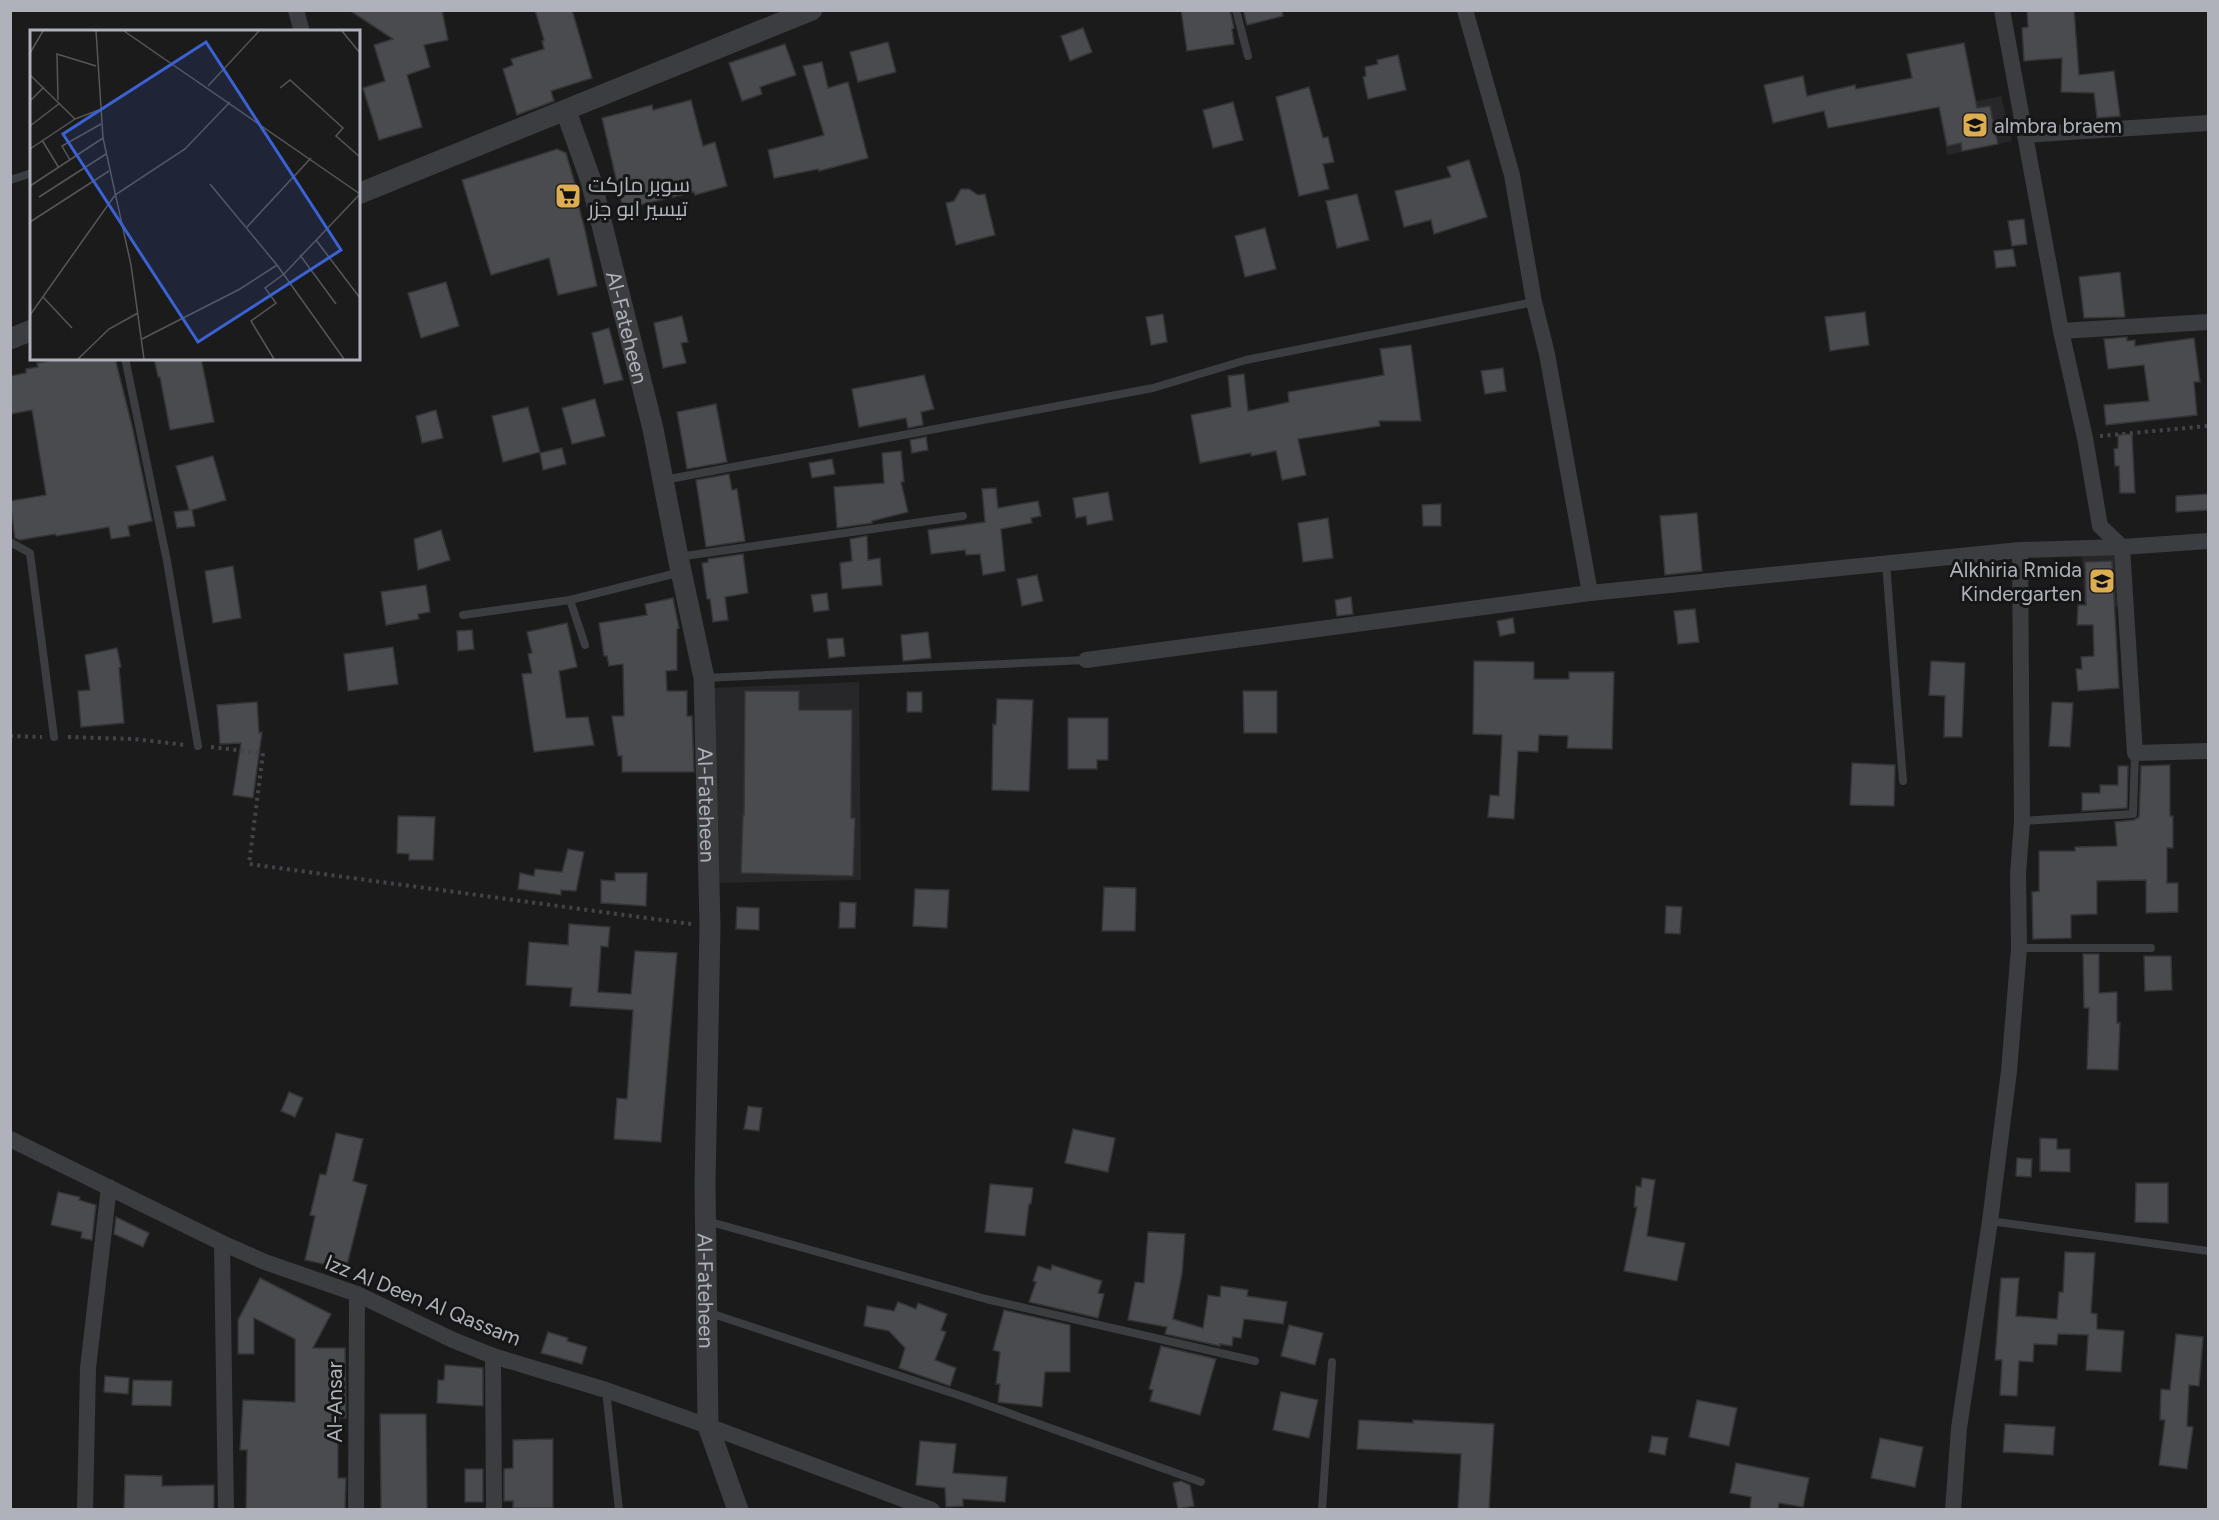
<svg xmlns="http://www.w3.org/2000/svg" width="2219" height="1520" viewBox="0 0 2219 1520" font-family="Figtree,Cairo,sans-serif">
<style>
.built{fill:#272729}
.building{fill:#4a4b4e;stroke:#353538;stroke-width:1.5}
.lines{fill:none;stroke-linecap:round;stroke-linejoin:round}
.path{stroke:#424448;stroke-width:4;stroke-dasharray:3 4.5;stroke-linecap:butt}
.service{stroke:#3c3d41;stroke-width:8}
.minor{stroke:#3c3d41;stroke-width:16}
.tertiary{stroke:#3c3d41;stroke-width:21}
.labels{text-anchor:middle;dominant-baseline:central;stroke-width:6;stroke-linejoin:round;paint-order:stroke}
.poi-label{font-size:21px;fill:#afb2ba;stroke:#161617;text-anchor:start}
.street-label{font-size:21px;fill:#afb2ba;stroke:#161617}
.inset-road{fill:none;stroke:#56575b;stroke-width:1.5}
.view{fill:#3a62d2;fill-opacity:0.15;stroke:#3a62d2;stroke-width:3}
.inset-edge{fill:none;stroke:#afb2ba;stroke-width:3}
</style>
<rect width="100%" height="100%" fill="#1b1b1c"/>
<g class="built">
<polygon points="2001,96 2012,141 1947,155 1939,109"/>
<polygon points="2120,551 2123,607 2094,607 2094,602 2084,602 2082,554"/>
<polygon points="859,682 861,880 715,883 711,688"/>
</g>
<g class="building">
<polygon points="349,10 442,10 448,40 424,45 430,67 407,75 422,127 379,140 363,88 385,81 374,45 393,39"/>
<polygon points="535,10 572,10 592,78 551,91 554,101 517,115 503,69 513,65 511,59 544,49 542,41 544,40"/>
<polygon points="1181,10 1230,10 1234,28 1232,29 1234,44 1187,51"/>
<polygon points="1243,10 1282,10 1283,16 1247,25"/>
<polygon points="2027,10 2074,10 2079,75 2114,71 2120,116 2097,118 2094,93 2061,92 2062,58 2024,61 2022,28 2028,27"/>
<polygon points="1083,28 1092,52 1070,61 1061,36"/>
<polygon points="888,42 896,72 858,82 850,52"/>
<polygon points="1964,43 1977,108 1990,106 1998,144 1962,151 1961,143 1947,146 1939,107 1828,128 1824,111 1773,123 1764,85 1803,76 1807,96 1855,85 1856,89 1912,78 1907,54"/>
<polygon points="785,44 796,75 760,87 762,94 742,101 729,63"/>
<polygon points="1398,55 1406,90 1368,99 1363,77 1366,76 1365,67 1378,64 1377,60"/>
<polygon points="822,62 828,88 848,82 868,158 819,171 818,169 774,178 768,150 824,135 803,66"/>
<polygon points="1309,87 1323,138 1328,137 1334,162 1323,164 1329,189 1299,196 1276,97"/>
<polygon points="691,100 703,146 715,142 727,186 695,195 694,192 623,209 602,118 652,105 653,110"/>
<polygon points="1233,102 1243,140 1213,148 1203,110"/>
<polygon points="557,149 566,153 576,187 574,188 585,230 597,286 558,295 549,258 491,275 462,180"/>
<polygon points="1469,160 1487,217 1434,234 1431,220 1404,227 1395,191 1451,177 1447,167"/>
<polygon points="961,189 969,189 978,195 985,194 995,235 956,245 946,203 954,201"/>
<polygon points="1357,194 1369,240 1337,248 1326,201"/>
<polygon points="2024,219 2027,244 2012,246 2008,221"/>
<polygon points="1265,228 1276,269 1245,277 1235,236"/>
<polygon points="2013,249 2016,266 1996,268 1994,251"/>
<polygon points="2120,272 2125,317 2084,318 2079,277"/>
<polygon points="446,282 459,326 421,338 408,293"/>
<polygon points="1865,312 1869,345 1830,351 1825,317"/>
<polygon points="1163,314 1167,342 1151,345 1146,317"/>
<polygon points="682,316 688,342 681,343 686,363 663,368 654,323"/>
<polygon points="609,328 623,380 604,384 592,333"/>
<polygon points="2127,337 2127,341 2135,340 2135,346 2194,338 2200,382 2194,382 2197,415 2106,425 2104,405 2149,401 2144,365 2108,369 2104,339"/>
<polygon points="1411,345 1421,421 1379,421 1380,426 1298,439 1306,475 1282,480 1276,451 1251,456 1251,453 1200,463 1191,415 1231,407 1228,376 1244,374 1248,411 1289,402 1288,392 1384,375 1380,349"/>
<polygon points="49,358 115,358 133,430 152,521 128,526 130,536 111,539 109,527 56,536 55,534 20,540 15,538 10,501 46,495 32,410 10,414 10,376 26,373 26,369 38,367 37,363 49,361"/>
<polygon points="154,358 201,358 214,422 170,430 160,377 158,377"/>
<polygon points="1503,368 1506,391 1485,394 1481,371"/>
<polygon points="924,375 934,409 921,412 923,425 908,428 906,418 859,427 852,389"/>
<polygon points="595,399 605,436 572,444 562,408"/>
<polygon points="716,404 727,462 687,469 677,412"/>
<polygon points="528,407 540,452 503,462 492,416"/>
<polygon points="436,410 443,438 422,443 416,416"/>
<polygon points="2132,434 2135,493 2120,493 2119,466 2115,466 2114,449 2118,448 2118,435"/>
<polygon points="926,437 928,450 912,453 910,440"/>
<polygon points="562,448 566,464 543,470 540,453"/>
<polygon points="901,451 904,482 901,482 908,512 872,521 872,523 837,528 834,487 884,483 882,453"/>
<polygon points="213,456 226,500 192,510 195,526 177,528 174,512 189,510 176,466"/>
<polygon points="832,459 835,474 812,478 809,463"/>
<polygon points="729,474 732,490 737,489 745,541 706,547 696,480"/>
<polygon points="996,488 998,508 1038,501 1041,516 1031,518 1032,523 1001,529 1005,571 983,575 980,554 966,555 965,550 931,554 928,530 985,522 982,489"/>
<polygon points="1108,492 1113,520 1087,525 1086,516 1076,518 1073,498"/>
<polygon points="2208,494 2208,510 2176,512 2176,496"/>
<polygon points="1441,504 1441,526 1423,526 1422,505"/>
<polygon points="1697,513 1702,571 1665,575 1660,516"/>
<polygon points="1328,518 1333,558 1303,562 1298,523"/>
<polygon points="441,530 450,560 418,570 414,539"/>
<polygon points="867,536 868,560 880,558 882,585 842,589 840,563 852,561 850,539"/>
<polygon points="743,554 748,593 725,597 728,620 713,622 710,599 707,599 702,563 708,562 708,559"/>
<polygon points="2112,561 2119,688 2078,691 2076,669 2082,669 2081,657 2094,656 2093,625 2077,625 2078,605 2086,605 2085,562"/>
<polygon points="233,566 241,618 213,623 205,571"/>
<polygon points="1037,575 1043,601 1022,606 1017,579"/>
<polygon points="426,585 430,612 418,614 419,619 386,625 381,592"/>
<polygon points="827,593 829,610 814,612 811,595"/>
<polygon points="1351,597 1353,614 1337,616 1335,600"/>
<polygon points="673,598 679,628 677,629 677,670 666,671 667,691 687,691 687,716 692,716 694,772 622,772 622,756 618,756 612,716 624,716 623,664 609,666 607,656 604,656 599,623 647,615 645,604"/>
<polygon points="1695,609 1699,642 1678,644 1674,611"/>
<polygon points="1513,618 1515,633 1500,636 1497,621"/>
<polygon points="567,623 577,667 559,671 566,718 588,717 594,745 534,752 522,674 532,673 528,654 532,653 527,632"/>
<polygon points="472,630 474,649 458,651 457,631"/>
<polygon points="928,632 931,658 903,661 901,635"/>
<polygon points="843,638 845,656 829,658 827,639"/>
<polygon points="393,647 398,684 348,691 344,654"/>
<polygon points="117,648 121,667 119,668 124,723 81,727 78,691 90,690 85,655"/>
<polygon points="1474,661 1534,662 1534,679 1569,679 1569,672 1614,672 1612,749 1567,748 1568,736 1539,735 1538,752 1518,751 1514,819 1488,817 1490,795 1499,796 1502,735 1473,734"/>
<polygon points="1931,661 1965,663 1962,737 1944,737 1945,696 1929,695"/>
<polygon points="745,691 799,691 799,710 852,710 851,818 855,818 853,876 741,873 743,815 744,815"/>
<polygon points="1243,691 1277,691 1277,733 1244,733"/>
<rect x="907" y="692" width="15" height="20"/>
<polygon points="997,699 1033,700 1029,791 992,790 993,724 996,725"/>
<polygon points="257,702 259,733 262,732 253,798 233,795 241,743 220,744 217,705"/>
<polygon points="2052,702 2073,703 2070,747 2049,746"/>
<polygon points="1068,718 1108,718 1108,760 1097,760 1097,769 1068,769"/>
<polygon points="1852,763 1895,765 1894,806 1850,805"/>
<polygon points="2170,765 2170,816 2173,816 2173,848 2167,848 2167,883 2178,883 2178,912 2146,913 2146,880 2097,881 2097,914 2071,915 2071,938 2033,939 2032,892 2039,891 2039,851 2075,851 2075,847 2117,846 2115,822 2134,820 2139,817 2141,766"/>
<polygon points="2118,766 2128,766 2127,808 2082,811 2082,793 2100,793 2100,785 2118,785"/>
<polygon points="398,816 435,817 433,860 409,860 409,854 397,853"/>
<polygon points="568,849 584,852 576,891 561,890 561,895 518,889 520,873 534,876 535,869 562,872"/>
<polygon points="615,873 647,873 646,906 601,903 601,880 615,881"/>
<polygon points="1104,887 1136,888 1135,931 1102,931"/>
<polygon points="915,889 949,890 947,928 913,926"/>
<polygon points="840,902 856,903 855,928 839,928"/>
<polygon points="1666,906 1682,907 1680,934 1665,933"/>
<polygon points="737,907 759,908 759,930 736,929"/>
<polygon points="569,924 610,927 608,947 601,946 598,992 631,994 635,951 677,953 661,1142 614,1139 617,1098 627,1099 633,1010 570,1006 572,988 526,985 529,942 568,945"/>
<polygon points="2083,954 2099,954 2099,993 2117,992 2117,1023 2120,1023 2118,1070 2087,1069 2089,1008 2084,1008"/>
<polygon points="2144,956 2171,956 2172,990 2145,991"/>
<polygon points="289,1092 303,1098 295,1117 281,1111"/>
<polygon points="748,1106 762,1108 759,1131 744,1129"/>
<polygon points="1073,1129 1115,1138 1108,1172 1065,1163"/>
<polygon points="336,1133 363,1139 353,1181 367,1185 346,1269 305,1260 315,1216 310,1215 320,1174 326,1175"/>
<polygon points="2040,1138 2057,1139 2057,1149 2070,1149 2070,1172 2040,1171"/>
<polygon points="2017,1158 2032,1159 2031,1177 2016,1176"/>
<polygon points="1642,1178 1655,1180 1647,1236 1685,1243 1677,1281 1624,1271 1637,1207 1634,1207 1636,1186 1641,1187"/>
<polygon points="2136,1183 2168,1183 2168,1223 2135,1222"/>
<polygon points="990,1184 1033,1188 1031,1204 1029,1204 1025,1236 985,1232"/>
<polygon points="58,1192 80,1197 79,1200 96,1205 92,1240 81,1238 82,1232 51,1225"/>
<polygon points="116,1217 149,1233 143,1247 114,1234"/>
<polygon points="1148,1232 1185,1234 1182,1274 1173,1319 1203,1328 1208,1295 1220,1297 1221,1286 1248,1290 1247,1296 1287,1302 1283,1324 1244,1319 1241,1338 1233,1337 1232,1346 1220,1344 1220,1346 1165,1334 1167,1327 1128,1320 1135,1282 1144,1283"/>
<polygon points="2065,1252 2095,1253 2091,1313 2097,1314 2097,1329 2124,1331 2121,1372 2086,1370 2088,1335 2058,1334 2057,1345 2034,1344 2033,1362 2019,1361 2017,1396 2000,1395 2002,1360 1995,1360 2001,1278 2019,1278 2016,1316 2057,1319 2059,1292 2063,1292"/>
<polygon points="1052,1265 1102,1281 1098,1293 1104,1294 1098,1318 1029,1302 1036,1282 1033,1281 1038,1266 1051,1270"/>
<polygon points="260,1278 331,1314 313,1348 345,1348 346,1418 339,1418 338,1445 338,1478 346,1478 345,1509 246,1509 247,1450 240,1450 243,1400 295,1402 295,1339 254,1318 254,1354 238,1354 238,1320"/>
<polygon points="898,1302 916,1309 918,1303 947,1314 941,1330 946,1332 935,1360 956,1368 950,1386 899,1368 905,1348 889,1331 864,1326 867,1306 894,1311"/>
<polygon points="1004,1310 1070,1325 1070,1372 1045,1372 1042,1407 998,1402 1000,1384 996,1384 1000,1352 993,1350"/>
<polygon points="1289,1325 1323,1333 1315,1365 1281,1356"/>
<polygon points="548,1332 568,1338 567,1341 587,1347 582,1364 541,1353"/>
<polygon points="2176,1334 2203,1337 2199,1386 2189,1385 2187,1426 2193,1427 2187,1469 2159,1465 2165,1420 2160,1420 2161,1389 2170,1390"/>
<polygon points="1161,1346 1216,1359 1200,1415 1150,1401 1153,1390 1149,1389"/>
<polygon points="445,1365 483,1368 483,1406 437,1403 438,1380 444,1380"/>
<polygon points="105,1376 129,1378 128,1394 104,1392"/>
<polygon points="133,1380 172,1381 171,1406 132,1405"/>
<polygon points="1281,1392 1318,1400 1309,1438 1273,1430"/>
<polygon points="1697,1400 1737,1408 1729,1446 1689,1437"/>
<polygon points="380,1414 426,1414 427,1509 381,1509"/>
<polygon points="1359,1420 1413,1423 1413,1420 1494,1424 1489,1509 1458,1509 1461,1454 1357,1449"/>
<polygon points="2005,1424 2055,1427 2053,1455 2003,1452"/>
<polygon points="1652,1436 1668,1438 1665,1455 1649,1452"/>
<polygon points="1880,1438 1923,1447 1915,1487 1871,1478"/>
<polygon points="553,1439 553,1508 513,1508 513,1501 504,1501 504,1469 513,1468 513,1440"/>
<polygon points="920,1441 956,1444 953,1473 1007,1477 1005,1502 963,1499 963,1506 946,1507 945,1488 916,1485"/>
<polygon points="1736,1463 1809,1478 1803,1507 1779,1503 1778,1509 1750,1509 1751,1497 1730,1493"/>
<rect x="465" y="1469" width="18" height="33"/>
<polygon points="125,1475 162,1476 162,1486 214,1485 214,1509 124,1509"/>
<polygon points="1181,1481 1190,1485 1194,1506 1178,1509 1173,1483"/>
</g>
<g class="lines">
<g class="path">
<polyline points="2100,436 2208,426"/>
<polyline points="10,736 42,737"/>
<polyline points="68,737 134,739 186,745"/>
<polyline points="211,747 263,753 249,864 691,924"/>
</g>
<g class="service">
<polyline points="1236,10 1248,56"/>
<polyline points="10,180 32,173"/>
<polyline points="125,358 167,561 198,746"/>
<polyline points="664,480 1153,388 1246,360 1534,302"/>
<polyline points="10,542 30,553 54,737"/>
<polyline points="678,557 963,516"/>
<polyline points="1886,563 1903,781"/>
<polyline points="570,600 585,645"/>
<polyline points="463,615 570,600 681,572"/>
<polyline points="705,678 1086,660"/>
<polyline points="2022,821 2133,814 2135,753"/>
<polyline points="2019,948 2151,948"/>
<polyline points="707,1221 986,1299 1255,1361"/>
<polyline points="1990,1221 2208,1251"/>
<polyline points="707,1312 964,1397 1201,1482"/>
<polyline points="606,1390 619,1510"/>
<polyline points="1322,1510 1332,1362"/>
</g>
<g class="minor">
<polyline points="296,10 302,32"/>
<polyline points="1465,10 1512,175 1534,302 1547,354 1590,593"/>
<polyline points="2002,10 2061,331 2085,438 2100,526 2122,547 2135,753 2208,751"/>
<polyline points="2025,135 2208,123"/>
<polyline points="2061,331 2208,322"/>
<polyline points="1086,660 1590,593 2020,550 2122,547 2208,541"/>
<polyline points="10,1139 222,1243 265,1262 357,1294 453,1340 493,1356 606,1390 708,1426 932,1510"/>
<polyline points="222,1243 226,1510"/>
<polyline points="493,1356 494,1510"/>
<polyline points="85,1510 88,1368 109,1187"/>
<polyline points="356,1510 357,1294"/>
<polyline points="1953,1510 1959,1428 1990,1221 2009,1071 2019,948 2018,874 2022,821 2020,550"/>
</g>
<g class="tertiary">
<path id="s1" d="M566,111L591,181L653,429L678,557L704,678L710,926L705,1184L708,1426L738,1510"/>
<polyline points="358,194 812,10"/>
<polyline points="10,339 32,330"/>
</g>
</g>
<defs>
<g id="school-square" transform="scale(1.35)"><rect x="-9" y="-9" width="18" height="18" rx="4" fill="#ddad52" stroke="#161617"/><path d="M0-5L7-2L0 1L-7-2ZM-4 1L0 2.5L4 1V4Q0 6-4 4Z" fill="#111"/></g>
<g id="supermarket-square" transform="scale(1.35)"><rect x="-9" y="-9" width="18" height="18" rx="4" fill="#ddad52" stroke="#161617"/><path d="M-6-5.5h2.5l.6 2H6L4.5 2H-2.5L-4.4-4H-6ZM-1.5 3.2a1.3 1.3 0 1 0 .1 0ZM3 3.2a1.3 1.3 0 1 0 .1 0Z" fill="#111"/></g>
</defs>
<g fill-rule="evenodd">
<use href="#school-square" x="1975" y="125"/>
<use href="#supermarket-square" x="568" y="196"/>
<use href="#school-square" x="2102" y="581"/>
</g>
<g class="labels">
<g class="poi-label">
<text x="1994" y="125">almbra braem</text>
<text x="588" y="184">سوبر ماركت<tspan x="588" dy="24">تيسير ابو جزر</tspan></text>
<text x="2082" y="569" text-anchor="end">Alkhiria Rmida<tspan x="2082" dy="24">Kindergarten</tspan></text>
</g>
<g class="street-label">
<text stroke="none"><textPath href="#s1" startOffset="225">Al-Fateheen</textPath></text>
<text stroke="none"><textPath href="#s1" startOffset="711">Al-Fateheen</textPath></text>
<text stroke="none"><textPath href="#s1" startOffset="1197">Al-Fateheen</textPath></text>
<text transform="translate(423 1300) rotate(22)">Izz Al Deen Al Qassam</text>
<text transform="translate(334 1402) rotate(-90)">Al-Ansar</text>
</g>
</g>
<g transform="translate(30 30)">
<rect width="330" height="330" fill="#1b1b1c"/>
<path class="inset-road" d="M66,1L73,108L101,235L114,329M94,1L330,164M312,1L330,23M0,23L13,1M0,45L45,89L69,80M178,56L229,1M250,58L260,50L313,98L306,106L330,127M28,70L27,24L66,36M0,71L14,57M0,96L30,73M12,110L29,138M0,119L45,89M40,130L32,116L71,94M180,154L247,235L314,329M0,156L73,108M9,167L76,124M0,192L79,141M217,197L281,128M286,210L330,268M270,225L306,274M13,267L42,298M0,285L85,165L155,119L200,72M112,309L210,259L247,235M48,329L79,299L108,283M244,329L221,291L246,273L235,258L254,244L330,164"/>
<path class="view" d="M176,12L311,220L168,312L33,104Z"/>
<rect width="330" height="330" class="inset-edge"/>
</g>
<rect width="2219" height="1520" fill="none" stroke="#afb2ba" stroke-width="24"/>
</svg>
